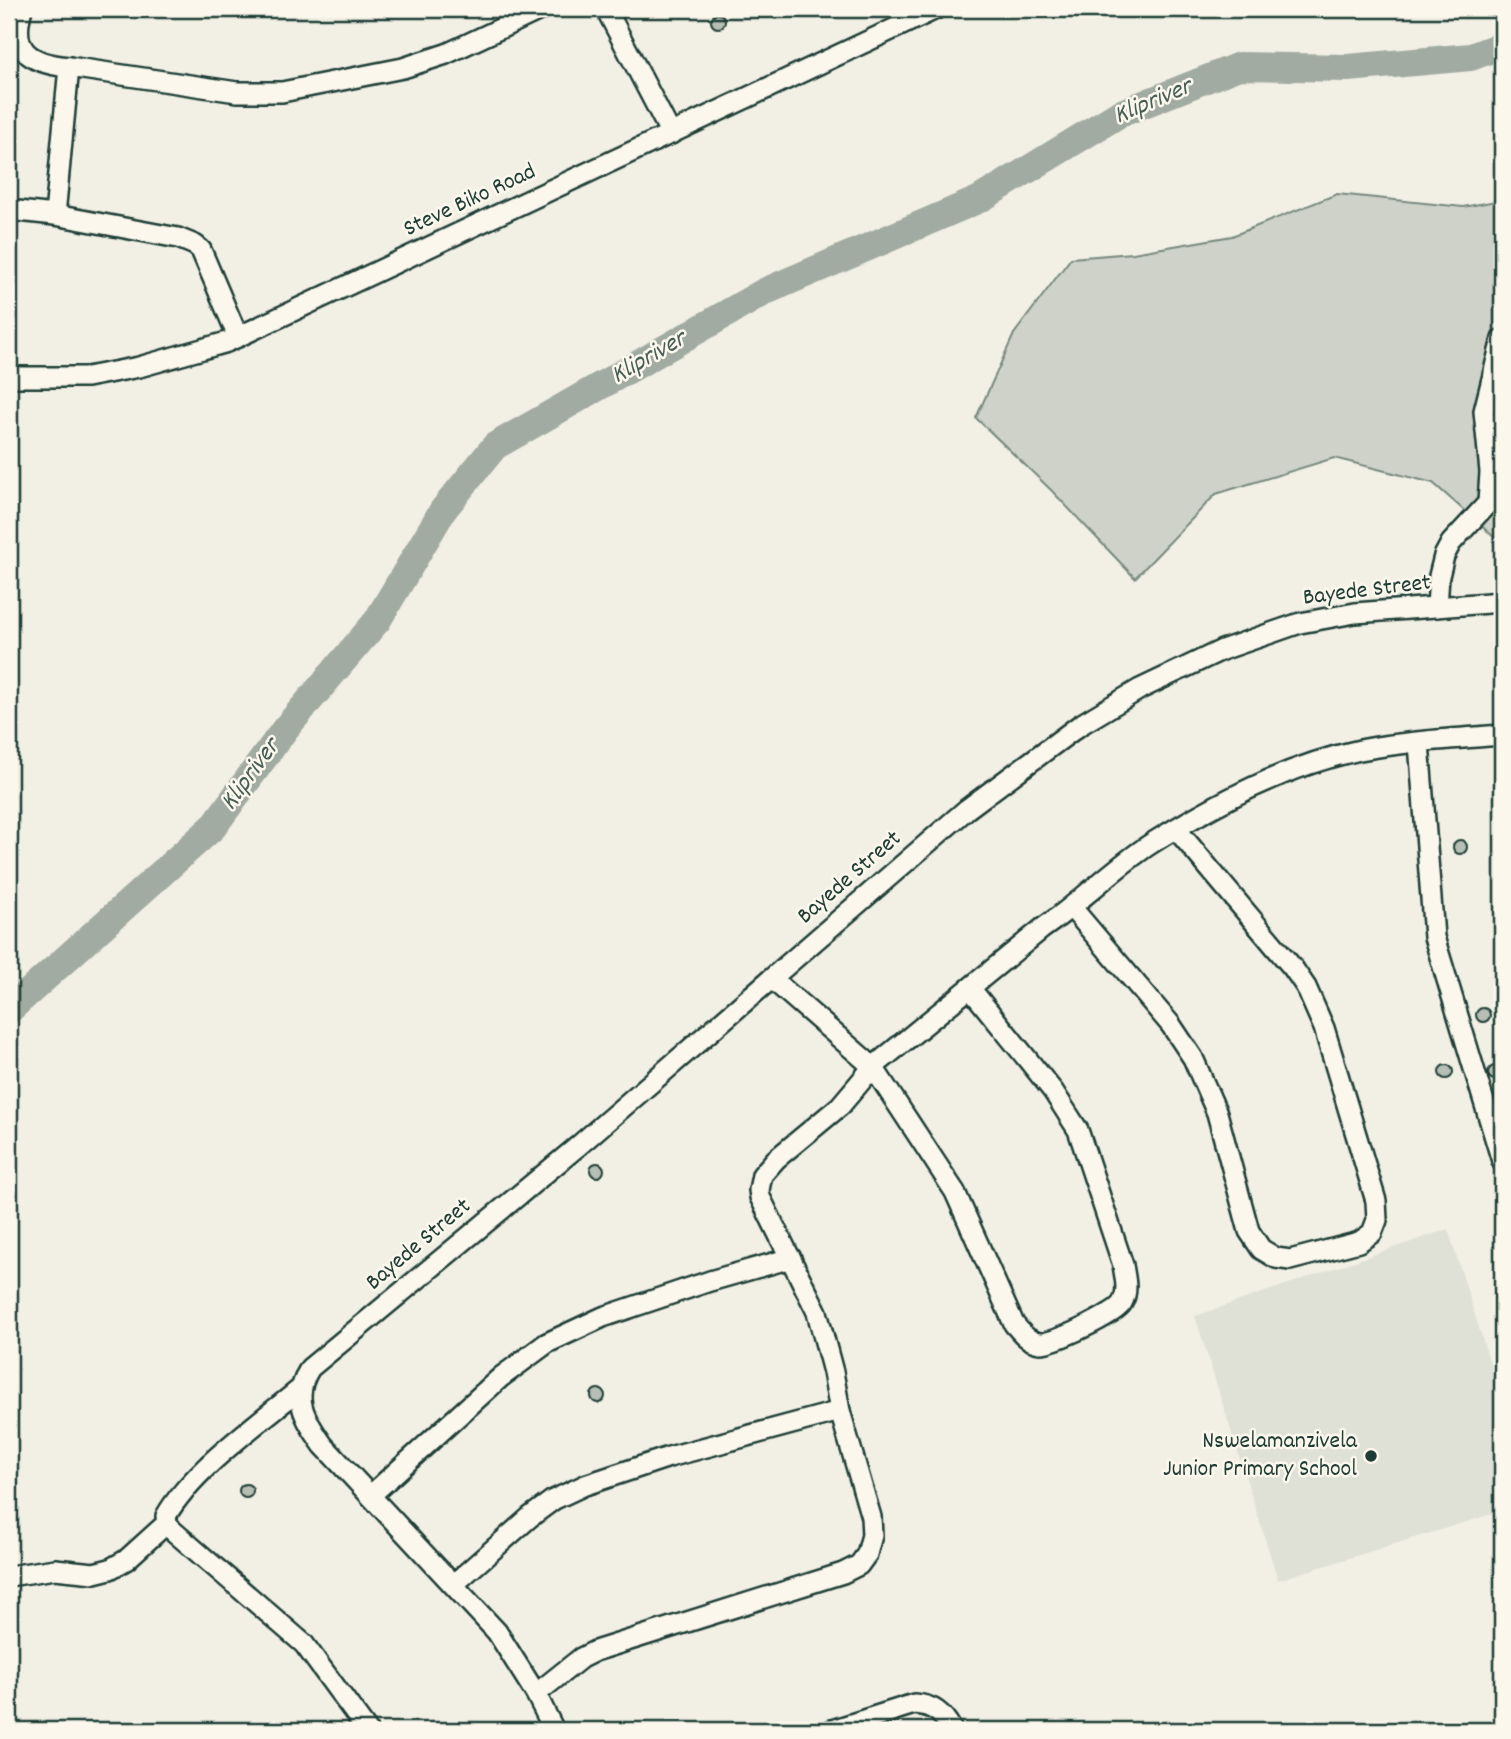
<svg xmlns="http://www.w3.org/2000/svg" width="1511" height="1739" viewBox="0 0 1511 1739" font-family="Dekko,sans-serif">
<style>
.built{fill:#e0e1d6}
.green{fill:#cfd2c8;stroke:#77887e;stroke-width:2}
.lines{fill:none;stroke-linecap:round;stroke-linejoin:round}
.river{stroke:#a2aba1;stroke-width:28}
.building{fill:#b7beb3;stroke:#1f3d34;stroke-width:2}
.minor-casing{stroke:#1f3d34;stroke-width:24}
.minor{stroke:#fbf7ec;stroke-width:19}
.poi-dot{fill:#1f3d34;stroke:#fbf7ec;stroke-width:2.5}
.labels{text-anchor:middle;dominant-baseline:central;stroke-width:5;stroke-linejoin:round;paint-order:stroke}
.street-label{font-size:24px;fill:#1f3d34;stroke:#fbf7ec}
.poi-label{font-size:24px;fill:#1f3d34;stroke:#fbf7ec;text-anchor:end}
.water-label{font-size:26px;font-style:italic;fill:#465e55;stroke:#fbf7ec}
</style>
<rect width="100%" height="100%" fill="#f2f0e5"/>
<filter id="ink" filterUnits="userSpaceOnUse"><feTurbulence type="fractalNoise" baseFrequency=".0143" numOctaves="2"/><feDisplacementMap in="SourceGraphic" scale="14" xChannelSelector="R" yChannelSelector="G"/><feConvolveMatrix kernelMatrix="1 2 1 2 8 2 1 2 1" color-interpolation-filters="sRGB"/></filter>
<g filter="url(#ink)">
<polygon class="built" points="1448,1229 1502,1401 1502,1511 1278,1580 1195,1316"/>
<polygon class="green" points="1337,194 1463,207 1502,200 1502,536 1494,537 1433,483 1334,458 1216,494 1135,578 1051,490 976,418 1014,334 1071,258 1133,253 1232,236"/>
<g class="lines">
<polyline class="river" points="9,1010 213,827 285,729 377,621 443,510 495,446 766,291 980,199 1119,114 1239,66 1348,68 1471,57 1502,45"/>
</g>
<g class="building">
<circle cx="718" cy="21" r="7"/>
<circle cx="1460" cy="847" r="7"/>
<circle cx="1483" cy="1015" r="7"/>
<circle cx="1446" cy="1072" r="7"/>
<circle cx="1495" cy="1073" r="7"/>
<circle cx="597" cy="1170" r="7"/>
<circle cx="598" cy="1396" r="7"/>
<circle cx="246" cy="1491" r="7"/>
</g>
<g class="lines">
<g class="minor-casing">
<g id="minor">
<path d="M22,9C10,51 29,63 69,67L55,215"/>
<polyline points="606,9 671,134"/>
<polyline points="69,67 237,92 282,92 403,68 446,54 542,9"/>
<polyline points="9,210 55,215 178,238 195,245 201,250 238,337"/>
<polyline points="9,377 87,377 139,367 227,342 936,9"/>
<polyline points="1437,607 1439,576 1444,556 1451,543 1488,503 1490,472 1484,411 1502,339"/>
<polyline points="1419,743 1434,937 1502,1161"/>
<polyline points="1072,908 1171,1025 1193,1058 1217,1113 1249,1231 1261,1249 1276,1258 1290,1260 1359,1242 1372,1233 1377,1220 1376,1201 1324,1028 1306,987 1293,968 1177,830"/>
<path d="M772,979L873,1067L955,1192L1014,1324C1021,1332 1028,1342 1040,1343C1053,1344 1116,1314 1122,1303C1129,1291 1125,1278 1123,1265L1078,1130L1053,1091L970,988"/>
<path d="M301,1388C260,1422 192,1470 166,1516L167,1523L172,1530L304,1644L367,1730"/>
<polyline points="371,1495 501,1377 547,1343 603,1317 710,1281 791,1258"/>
<polyline points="9,1576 55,1569 94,1573 110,1569 126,1560 167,1523"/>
<polyline points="454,1584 530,1517 553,1500 585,1485 669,1457 840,1411"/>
<path d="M536,1694L581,1658L595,1651L843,1573L859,1565L867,1554L872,1535L871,1517L840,1411L833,1372L817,1312L760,1197L759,1190L762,1175L776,1159L840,1106L873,1067L1043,928C1081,902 1113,868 1152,843C1216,803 1285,766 1360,750C1406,741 1455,739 1502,735"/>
<path d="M554,1730L536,1694L497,1632L323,1445C305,1419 291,1398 310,1368L577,1147L967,809L1080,725L1140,689L1222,650L1300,623L1355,613L1502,602"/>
<path d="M832,1730L914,1704C933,1705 943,1713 952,1730"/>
</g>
</g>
<use href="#minor" class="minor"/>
</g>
</g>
<circle class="poi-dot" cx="1371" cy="1456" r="7"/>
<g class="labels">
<g class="street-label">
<text transform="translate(470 201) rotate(-25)">Steve Biko Road</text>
<text transform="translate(1367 591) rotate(-7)">Bayede Street</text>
<text transform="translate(850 878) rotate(-41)">Bayede Street</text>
<text transform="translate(419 1245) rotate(-40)">Bayede Street</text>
</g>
<g class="poi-label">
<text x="1357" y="1442">Nswelamanzivela<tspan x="1357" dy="28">Junior Primary School</tspan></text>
</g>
<g class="water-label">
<text transform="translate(1153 102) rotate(-23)">Klipriver</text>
<text transform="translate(649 358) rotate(-30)">Klipriver</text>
<text transform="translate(251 775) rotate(-54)">Klipriver</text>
</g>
</g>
<rect width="1511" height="1739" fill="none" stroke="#fbf7ec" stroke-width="35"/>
<rect x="18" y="18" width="1476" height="1704" fill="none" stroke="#1f3d34" stroke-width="2.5" filter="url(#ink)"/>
</svg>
